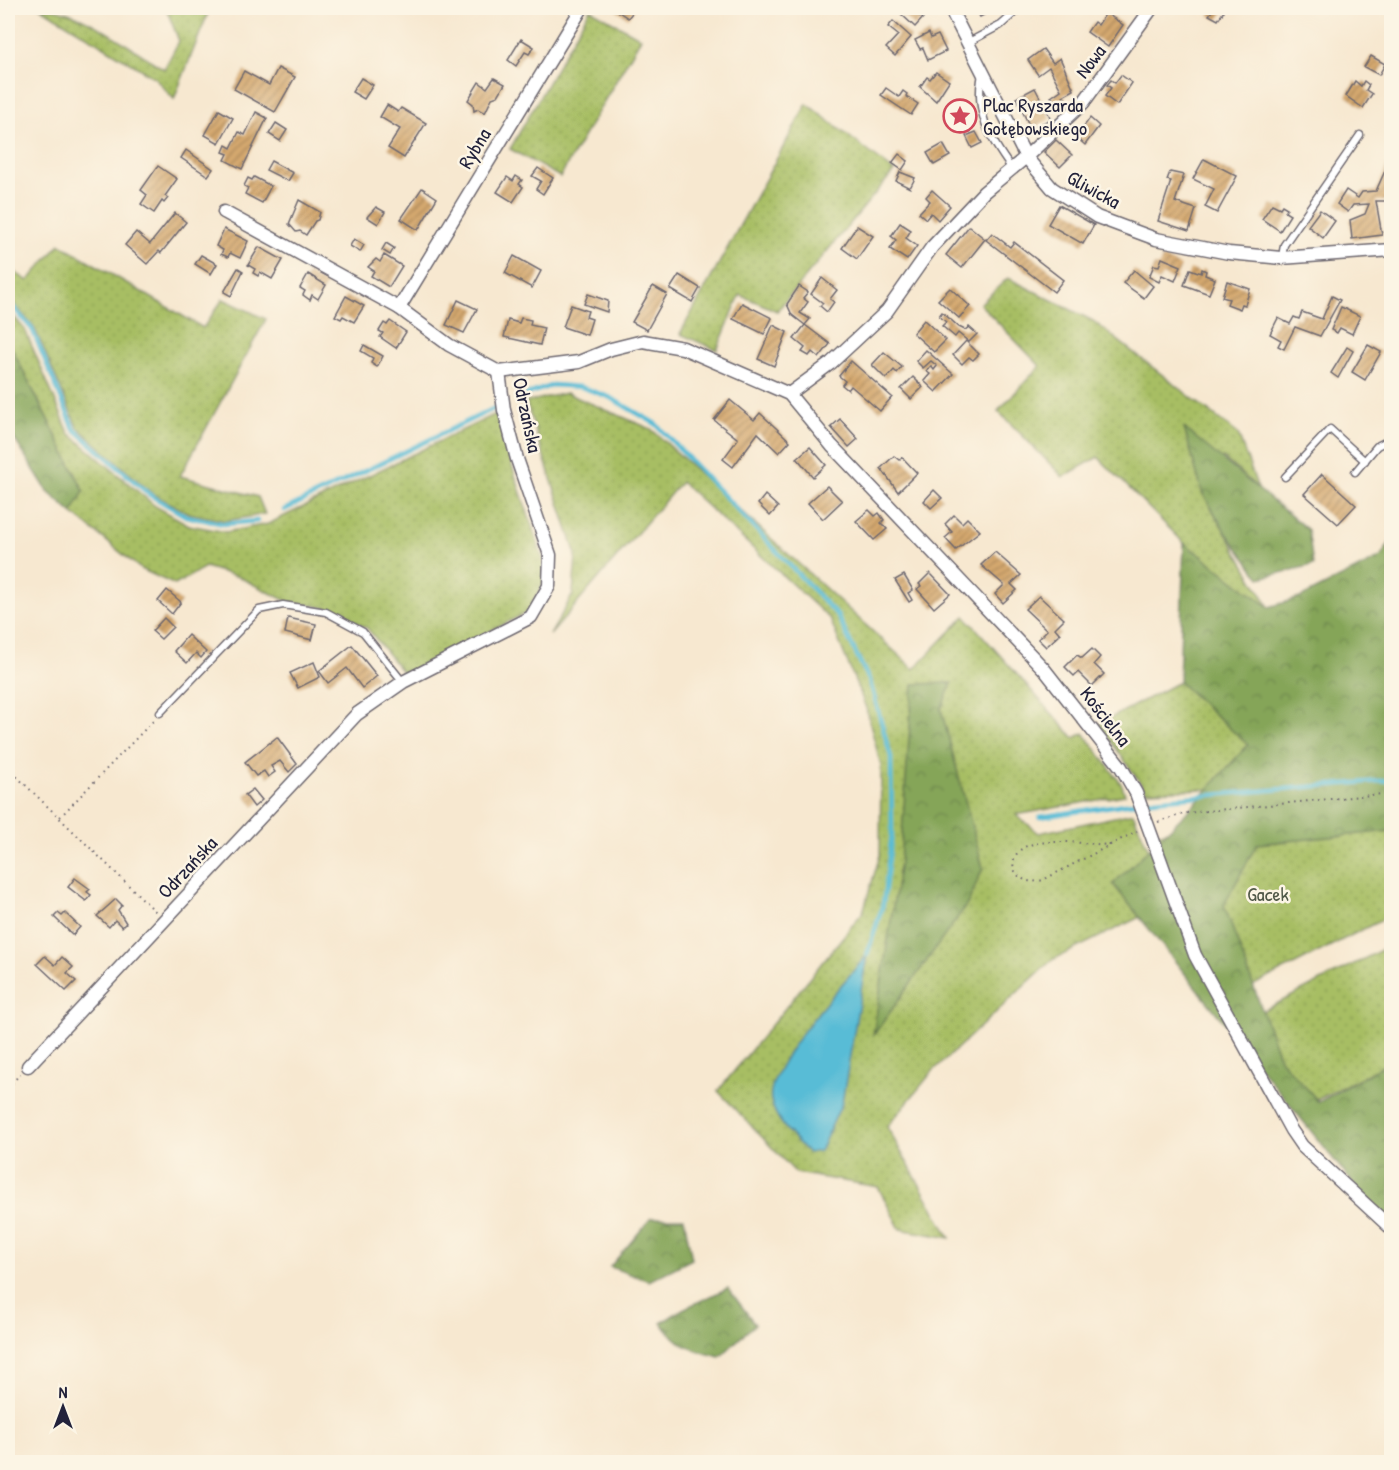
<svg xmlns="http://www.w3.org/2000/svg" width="1399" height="1470" viewBox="0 0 1399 1470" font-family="'Patrick Hand',sans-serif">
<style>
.green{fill:url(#green-dots);stroke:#64704f;stroke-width:1.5}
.forest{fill:url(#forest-crowns);stroke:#54644a;stroke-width:1.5}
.water{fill:#58bcd6;stroke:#3d6f88;stroke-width:1.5}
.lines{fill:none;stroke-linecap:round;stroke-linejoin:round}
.stream{stroke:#58bcd6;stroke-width:4.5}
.building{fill:url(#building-hatch)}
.service-casing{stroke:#6d676f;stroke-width:9}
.minor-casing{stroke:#6d676f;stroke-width:15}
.path{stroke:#6d676f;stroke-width:2;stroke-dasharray:1.5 4.5;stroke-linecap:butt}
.service{stroke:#fff;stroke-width:6}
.minor{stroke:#fff;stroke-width:12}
.labels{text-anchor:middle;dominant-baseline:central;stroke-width:5;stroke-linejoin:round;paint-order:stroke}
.street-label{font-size:20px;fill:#22223b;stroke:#fcf5e5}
.poi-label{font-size:20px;fill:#22223b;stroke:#fcf5e5;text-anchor:start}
.park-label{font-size:20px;fill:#515949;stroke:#fcf5e5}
</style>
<defs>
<pattern id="green-dots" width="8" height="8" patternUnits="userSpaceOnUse" patternTransform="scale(1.5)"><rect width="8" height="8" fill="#a7be63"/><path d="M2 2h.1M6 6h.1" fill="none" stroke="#8fa357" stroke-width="1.8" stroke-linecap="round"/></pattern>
<pattern id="forest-crowns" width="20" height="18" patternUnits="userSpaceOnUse" patternTransform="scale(1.5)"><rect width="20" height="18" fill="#85a559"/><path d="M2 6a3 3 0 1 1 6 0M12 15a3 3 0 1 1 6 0" fill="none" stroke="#6c864b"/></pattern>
<pattern id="building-hatch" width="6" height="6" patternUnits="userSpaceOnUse" patternTransform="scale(1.5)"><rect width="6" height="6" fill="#d4a86e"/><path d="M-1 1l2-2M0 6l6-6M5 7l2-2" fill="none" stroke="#ac885c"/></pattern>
</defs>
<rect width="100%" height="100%" fill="#fcf5e5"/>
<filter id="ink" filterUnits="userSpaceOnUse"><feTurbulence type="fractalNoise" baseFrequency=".0167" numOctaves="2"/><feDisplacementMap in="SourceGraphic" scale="12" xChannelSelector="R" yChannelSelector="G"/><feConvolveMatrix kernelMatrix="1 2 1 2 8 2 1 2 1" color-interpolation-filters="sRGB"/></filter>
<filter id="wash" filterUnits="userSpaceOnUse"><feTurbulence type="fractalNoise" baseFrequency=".008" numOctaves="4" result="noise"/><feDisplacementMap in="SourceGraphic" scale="24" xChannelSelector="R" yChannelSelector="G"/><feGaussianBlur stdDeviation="1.35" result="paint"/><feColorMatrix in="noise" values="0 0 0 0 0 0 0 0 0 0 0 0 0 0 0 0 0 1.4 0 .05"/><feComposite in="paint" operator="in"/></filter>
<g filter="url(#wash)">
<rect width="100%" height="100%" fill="#f7e8d0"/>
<g class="green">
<path d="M41,8C80,7 131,49 164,69L179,41L166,8H210L174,99L155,78Z"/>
<polygon points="590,9 641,38 560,177 510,149"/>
<polygon points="807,104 894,171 777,311 740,295 717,350 680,334"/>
<polygon points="60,244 203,328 223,299 266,319 180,476 258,497 265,514 225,521 188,513 153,494 77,427 35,329 8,297 8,268 28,281"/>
<polygon points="1008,278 1093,321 1238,434 1258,488 1223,458 1202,492 1269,607 1184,543 1098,457 1063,477 998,411 1040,366 980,304"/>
<polygon points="8,310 25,330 69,433 155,506 189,525 226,532 268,524 498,413 512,466 543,559 544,582 528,612 404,674 367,628 327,608 286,601 239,577 205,567 175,585 141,569 72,513 84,491 8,341"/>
<polygon points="566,393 651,429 914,669 965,616 1074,738 1084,733 1122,785 1125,795 1016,815 1039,833 1133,813 1149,850 1113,884 1140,917 1052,960 933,1071 887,1127 950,1238 900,1229 878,1187 796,1173 718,1091 863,912 880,855 881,766 866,708 830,619 681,482 550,635 573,594 576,555 526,402"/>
<polygon points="1179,682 1248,745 1208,789 1146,791 1099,724"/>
<polygon points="1391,809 1391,915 1229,998 1175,865 1157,834 1190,825"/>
<polygon points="1391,945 1391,1062 1303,1107 1239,1023"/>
</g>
<g class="forest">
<polygon points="8,341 84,491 72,513 48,492 8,429"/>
<polygon points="1184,428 1308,530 1313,565 1260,578 1225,531 1202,492"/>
<polygon points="1391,541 1391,831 1257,844 1224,905 1280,1059 1319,1102 1391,1061 1391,1222 1359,1191 1113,884 1186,813 1248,745 1179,682 1184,543 1269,607 1300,598 1381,557"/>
<polygon points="952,683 941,709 983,868 968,903 873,1036 900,861 913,684"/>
<polygon points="651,1218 684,1218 692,1259 649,1281 610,1267"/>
<path d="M728,1288L755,1324L720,1357C689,1349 682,1348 661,1323L683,1309Z"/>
</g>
<path class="water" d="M867,955L842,1103L820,1151L808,1153C794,1138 775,1121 771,1100C765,1066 844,983 867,955Z"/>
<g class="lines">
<g class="stream">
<polyline points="8,301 32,329 74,429 150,495 186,516 224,524 257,521"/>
<polyline points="517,398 553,385 581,387 609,397 656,424 837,615 870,682 891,757 892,834 883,904 867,955"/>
<polyline points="284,510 495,408"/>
<polyline points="1040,817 1152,800 1392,780"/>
</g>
</g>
<g id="blocks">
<g class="building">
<polygon points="613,8 636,8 628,18"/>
<polygon points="906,8 923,18 915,27 900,13"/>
<polygon points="975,8 997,8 980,17"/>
<polygon points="1214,8 1226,8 1218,20 1209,15"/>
<polygon points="1106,13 1123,25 1108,47 1087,32 1094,22 1098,25"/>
<polygon points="893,21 911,37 895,56 886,48 898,35 888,27"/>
<polygon points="929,33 931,38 938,35 946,51 928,60 923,48 920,49 915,40"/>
<polygon points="521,39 534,47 529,54 525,52 516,66 508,60"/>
<polygon points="1043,49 1053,63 1060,58 1074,90 1063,96 1071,105 1065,112 1051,97 1061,90 1049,67 1038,75 1028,60"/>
<polygon points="1371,56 1385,64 1379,75 1364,67"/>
<polygon points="278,68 295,77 275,112 234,89 244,71 269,85"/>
<polygon points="936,72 949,81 936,101 920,87 927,77 930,79"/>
<polygon points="1121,75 1132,83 1117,105 1105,96 1111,88 1107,85 1111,80 1115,83"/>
<polygon points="361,78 373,85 364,99 352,92"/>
<polygon points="494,78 505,84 498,96 492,98 485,113 478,109 474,111 473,104 468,100 479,82 487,88"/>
<polygon points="1355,81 1361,86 1364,81 1369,85 1366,90 1372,94 1363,108 1346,96"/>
<polygon points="886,88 899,97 903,91 907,94 906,96 918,104 911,115 881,95"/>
<polygon points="1035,88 1051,119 1031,129 1016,98"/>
<polygon points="387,105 398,112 401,108 426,123 404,158 388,148 400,129 380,117"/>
<polygon points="219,110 233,118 219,143 205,135"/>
<polygon points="256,112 267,118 242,169 225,160 228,154 223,152 226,145 231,148 239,132 245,135"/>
<polygon points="1090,118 1099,126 1085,145 1076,137"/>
<polygon points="276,123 287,130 280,141 269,134"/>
<polygon points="976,132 982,143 972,148 966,136"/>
<polygon points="1056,140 1072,155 1060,167 1044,152"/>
<polygon points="943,144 950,156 934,165 927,153"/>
<polygon points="186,150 213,169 208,176 181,158"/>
<polygon points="899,154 908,161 902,170 892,163"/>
<polygon points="1392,155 1392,201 1376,201 1382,235 1352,239 1350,220 1365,214 1369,204 1353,205 1348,212 1337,204 1346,190 1358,198 1362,192 1376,191"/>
<polygon points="1204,159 1237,176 1217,213 1205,207 1214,189 1193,179"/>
<polygon points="271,161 293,173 288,181 266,170"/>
<polygon points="158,166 177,179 165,196 168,198 164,203 162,201 154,213 141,204 147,195 141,190"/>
<polygon points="538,168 553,178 543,194 536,189 541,181 532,176"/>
<polygon points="900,172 915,178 910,188 896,181"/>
<polygon points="1170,172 1184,175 1175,202 1196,209 1189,231 1158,221 1171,181 1167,180"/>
<polygon points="516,176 522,180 519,184 523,187 513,202 497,192 507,177 513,181"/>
<polygon points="254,177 271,186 262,203 245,194 248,188 244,186 248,178 252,180"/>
<polygon points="422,188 437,198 418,230 401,219"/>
<polygon points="932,190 950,206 938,220 931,213 926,219 919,213 930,201 926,197"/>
<polygon points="299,200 320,212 318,220 315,221 306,235 300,231 296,232 289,224"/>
<polygon points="1272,204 1280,208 1282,205 1287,208 1285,212 1290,215 1280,231 1262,219"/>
<polygon points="1059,205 1094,225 1083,244 1048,224"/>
<polygon points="376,207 385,212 378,224 367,217"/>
<polygon points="1320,210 1335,221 1323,238 1308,226"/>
<polygon points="175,213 186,222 161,253 159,251 147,264 125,245 136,232 150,244"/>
<polygon points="900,223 911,230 906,238 917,246 907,260 890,249 896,240 891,236"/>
<polygon points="857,226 873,236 857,259 842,248"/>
<polygon points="969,226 985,239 962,268 946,255"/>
<polygon points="224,229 248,241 240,258 230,253 228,257 221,254 223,250 216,246"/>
<polygon points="992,233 1010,247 1014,242 1063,280 1054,292 986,240"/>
<polygon points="354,239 364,245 360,252 350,246"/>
<polygon points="386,243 394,248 390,255 382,250"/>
<polygon points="259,247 283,260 272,279 260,272 258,276 253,273 255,269 248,265"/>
<polygon points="201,255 217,264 211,274 195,264"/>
<polygon points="384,255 402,266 389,287 371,276 374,271 368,267 376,259 380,262"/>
<polygon points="514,256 541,271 532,288 505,273"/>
<polygon points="1162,258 1181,266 1175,281 1162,275 1159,282 1149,277 1154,265 1159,266"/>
<polygon points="238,268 243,271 231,296 224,292"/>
<polygon points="1190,269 1201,273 1202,269 1206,271 1205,275 1215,279 1209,294 1184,285"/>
<polygon points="1134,270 1153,286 1144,298 1123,283"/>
<polygon points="308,274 326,285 318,299 312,295 310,300 303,295 305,291 300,288"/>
<polygon points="679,275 700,288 692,302 670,289"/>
<polygon points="822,278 837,290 830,299 834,302 827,312 820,306 823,303 811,294"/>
<polygon points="1227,281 1250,289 1245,305 1242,304 1240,309 1227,304 1229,299 1222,297"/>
<polygon points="653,286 667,294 647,330 632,322"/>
<polygon points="799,286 808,292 803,298 808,302 800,313 810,319 805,325 792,315 787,304"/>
<polygon points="950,288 970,306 959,318 938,300"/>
<polygon points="588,294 608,301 607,312 584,304"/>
<polygon points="346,296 364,306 354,322 343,316 341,319 335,316"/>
<polygon points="1332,296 1340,300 1320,336 1295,327 1284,349 1278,346 1281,340 1270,334 1278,318 1290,324 1294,317 1299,319 1302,312 1322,319"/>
<polygon points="458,300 477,309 464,333 446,325"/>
<polygon points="742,303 772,318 764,334 733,319"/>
<polygon points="571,305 588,311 586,317 592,319 587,335 563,327"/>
<polygon points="1341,307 1360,316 1352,334 1340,328 1337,333 1331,330"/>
<polygon points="942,312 959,327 965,330 969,327 977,334 969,342 958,333 955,337 942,326 946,322 939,316"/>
<polygon points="521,318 531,320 530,325 544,328 540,345 504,337 508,320 519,323"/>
<polygon points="924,320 946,340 934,352 913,333"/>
<polygon points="390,321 406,332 396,348 380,337 383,333 379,331 384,323 387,325"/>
<polygon points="773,325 787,332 774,366 758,359"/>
<polygon points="805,325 830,344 819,358 812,352 809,356 802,352 805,348 794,339"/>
<polygon points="966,341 979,354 973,360 969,357 962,364 953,355"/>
<polygon points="364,345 383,356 377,367 371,363 373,358 361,351"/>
<polygon points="1368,345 1381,352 1365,380 1352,372"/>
<polygon points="1347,347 1353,351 1338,378 1331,373"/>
<polygon points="926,350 953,374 936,392 924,381 930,374 926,371 931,366 934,370 937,366 931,361 923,368 916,361"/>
<polygon points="884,352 902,367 897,373 894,370 886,379 872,365"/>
<polygon points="851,361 892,397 880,411 851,386 848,390 842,385 845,381 839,376"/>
<polygon points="913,377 923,387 911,399 901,389"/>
<polygon points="730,400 754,420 760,413 790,441 779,453 758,433 733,467 723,459 738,439 714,420"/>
<polygon points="840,419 858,439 849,447 831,427"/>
<polygon points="810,447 826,465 813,477 797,458"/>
<polygon points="894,456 899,460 902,457 917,473 898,492 881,468"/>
<polygon points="1322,474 1356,505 1338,524 1304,494"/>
<polygon points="827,486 842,501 823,519 808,503"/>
<polygon points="934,490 942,498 931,508 924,501"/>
<polygon points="765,495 778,507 770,516 758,504"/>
<polygon points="869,510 875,516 879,513 884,520 881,523 887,529 874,540 856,521"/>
<polygon points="954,515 962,523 967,518 980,531 956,550 945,538 952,532 945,524"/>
<polygon points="995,552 1021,575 1011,584 1017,590 1003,603 995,594 1004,585 981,565"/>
<polygon points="930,573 950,594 934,608 917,589 921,586 919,584"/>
<polygon points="904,575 913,590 908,593 912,600 909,602 895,580"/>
<polygon points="167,590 181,602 172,614 158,601"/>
<polygon points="1039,596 1064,619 1055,628 1060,634 1046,647 1038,639 1047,630 1025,609"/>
<polygon points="164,618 173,627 161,639 152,631"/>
<polygon points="288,618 316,624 312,640 285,633"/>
<polygon points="188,635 206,652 201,658 196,653 187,663 174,651"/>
<polygon points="352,645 377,676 362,688 347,668 328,683 319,671"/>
<polygon points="1092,649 1100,657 1094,664 1104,674 1092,686 1078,672 1074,676 1065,667 1077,655 1082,658"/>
<polygon points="314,662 320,677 298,688 290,673"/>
<polygon points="277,737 297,764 289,772 280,761 271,766 275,772 268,777 264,771 256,776 245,762"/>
<polygon points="253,789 262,800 254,807 245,795"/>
<polygon points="75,878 90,889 87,892 91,895 86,901 68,887"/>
<polygon points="116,899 122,905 118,910 126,923 122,927 115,920 109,927 97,916"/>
<polygon points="58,913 62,916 65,913 80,927 73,935 54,917"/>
<polygon points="45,956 55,965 62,957 73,967 67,973 76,981 66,991 37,964"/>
</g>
</g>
</g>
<g filter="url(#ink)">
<use href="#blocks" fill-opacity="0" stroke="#6d676f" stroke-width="1.5"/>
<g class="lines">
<g class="service-casing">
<g id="service">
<polyline points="969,42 1001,25 1020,8"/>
<path d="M982,74C974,112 990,139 1012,169"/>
<polyline points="1282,257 1284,245 1360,135"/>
<polyline points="1355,472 1377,446 1389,440 1392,441"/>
<polyline points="1285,477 1330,429 1365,461"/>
<polyline points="160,713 259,610 283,605 326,612 363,632 403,682"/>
</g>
</g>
<g class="minor-casing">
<g id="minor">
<polyline points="950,8 1026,157 1052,188 1097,217 1156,239 1229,253 1281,258 1392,250"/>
<polyline points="224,212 399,308"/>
<polyline points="499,372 579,362 611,349 643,341 683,348 789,394 832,446 1044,669 1121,767 1136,793 1195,955 1291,1130 1302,1146 1392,1229"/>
<polyline points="499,372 449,345 399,308 582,8"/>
<polyline points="789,394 831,363 887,311 932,247 984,192 1026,157 1083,103 1152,8"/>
<polyline points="28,1066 357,714 403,682 531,617 549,586 550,555 517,459 504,410 499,372"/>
</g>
</g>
<g class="path">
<polyline points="8,768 156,912"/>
<polyline points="60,817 154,720"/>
<polyline points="1158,822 1186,813 1392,793"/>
<path d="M1110,845C1090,844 1039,837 1023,848C1003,861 1016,888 1043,880L1137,831"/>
<polyline points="8,1088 20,1074"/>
</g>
<use href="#service" class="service"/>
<use href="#minor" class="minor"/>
</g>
</g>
<defs>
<g id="sight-ring" transform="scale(1.725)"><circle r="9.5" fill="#fcf5e5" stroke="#d1495b" stroke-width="1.5"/><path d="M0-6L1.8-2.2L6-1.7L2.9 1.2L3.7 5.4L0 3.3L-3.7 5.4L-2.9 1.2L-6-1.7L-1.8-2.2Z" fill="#d1495b"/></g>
</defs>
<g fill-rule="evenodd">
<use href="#sight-ring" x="960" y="116"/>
</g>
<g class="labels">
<g class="street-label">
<text transform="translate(1090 61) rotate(-53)">Nowa</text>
<text transform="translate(474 148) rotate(-59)">Rybna</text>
<text transform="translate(1094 189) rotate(29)">Gliwicka</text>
<text transform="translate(528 415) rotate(78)">Odrzańska</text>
<text transform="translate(1106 716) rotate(52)">Kościelna</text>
<text transform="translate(187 867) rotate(-47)">Odrzańska</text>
</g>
<g class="poi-label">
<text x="983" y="104">Plac Ryszarda<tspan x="983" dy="23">Gołębowskiego</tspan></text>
</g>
<g class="park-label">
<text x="1268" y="893">Gacek</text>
</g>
</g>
<rect width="1399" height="1470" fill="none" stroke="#fcf5e5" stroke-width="30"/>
<g transform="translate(63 1407)" stroke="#fcf5e5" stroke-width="4.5" paint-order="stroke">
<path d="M0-4.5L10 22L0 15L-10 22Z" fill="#22223b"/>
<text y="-9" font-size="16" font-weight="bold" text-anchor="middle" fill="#22223b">N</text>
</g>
</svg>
